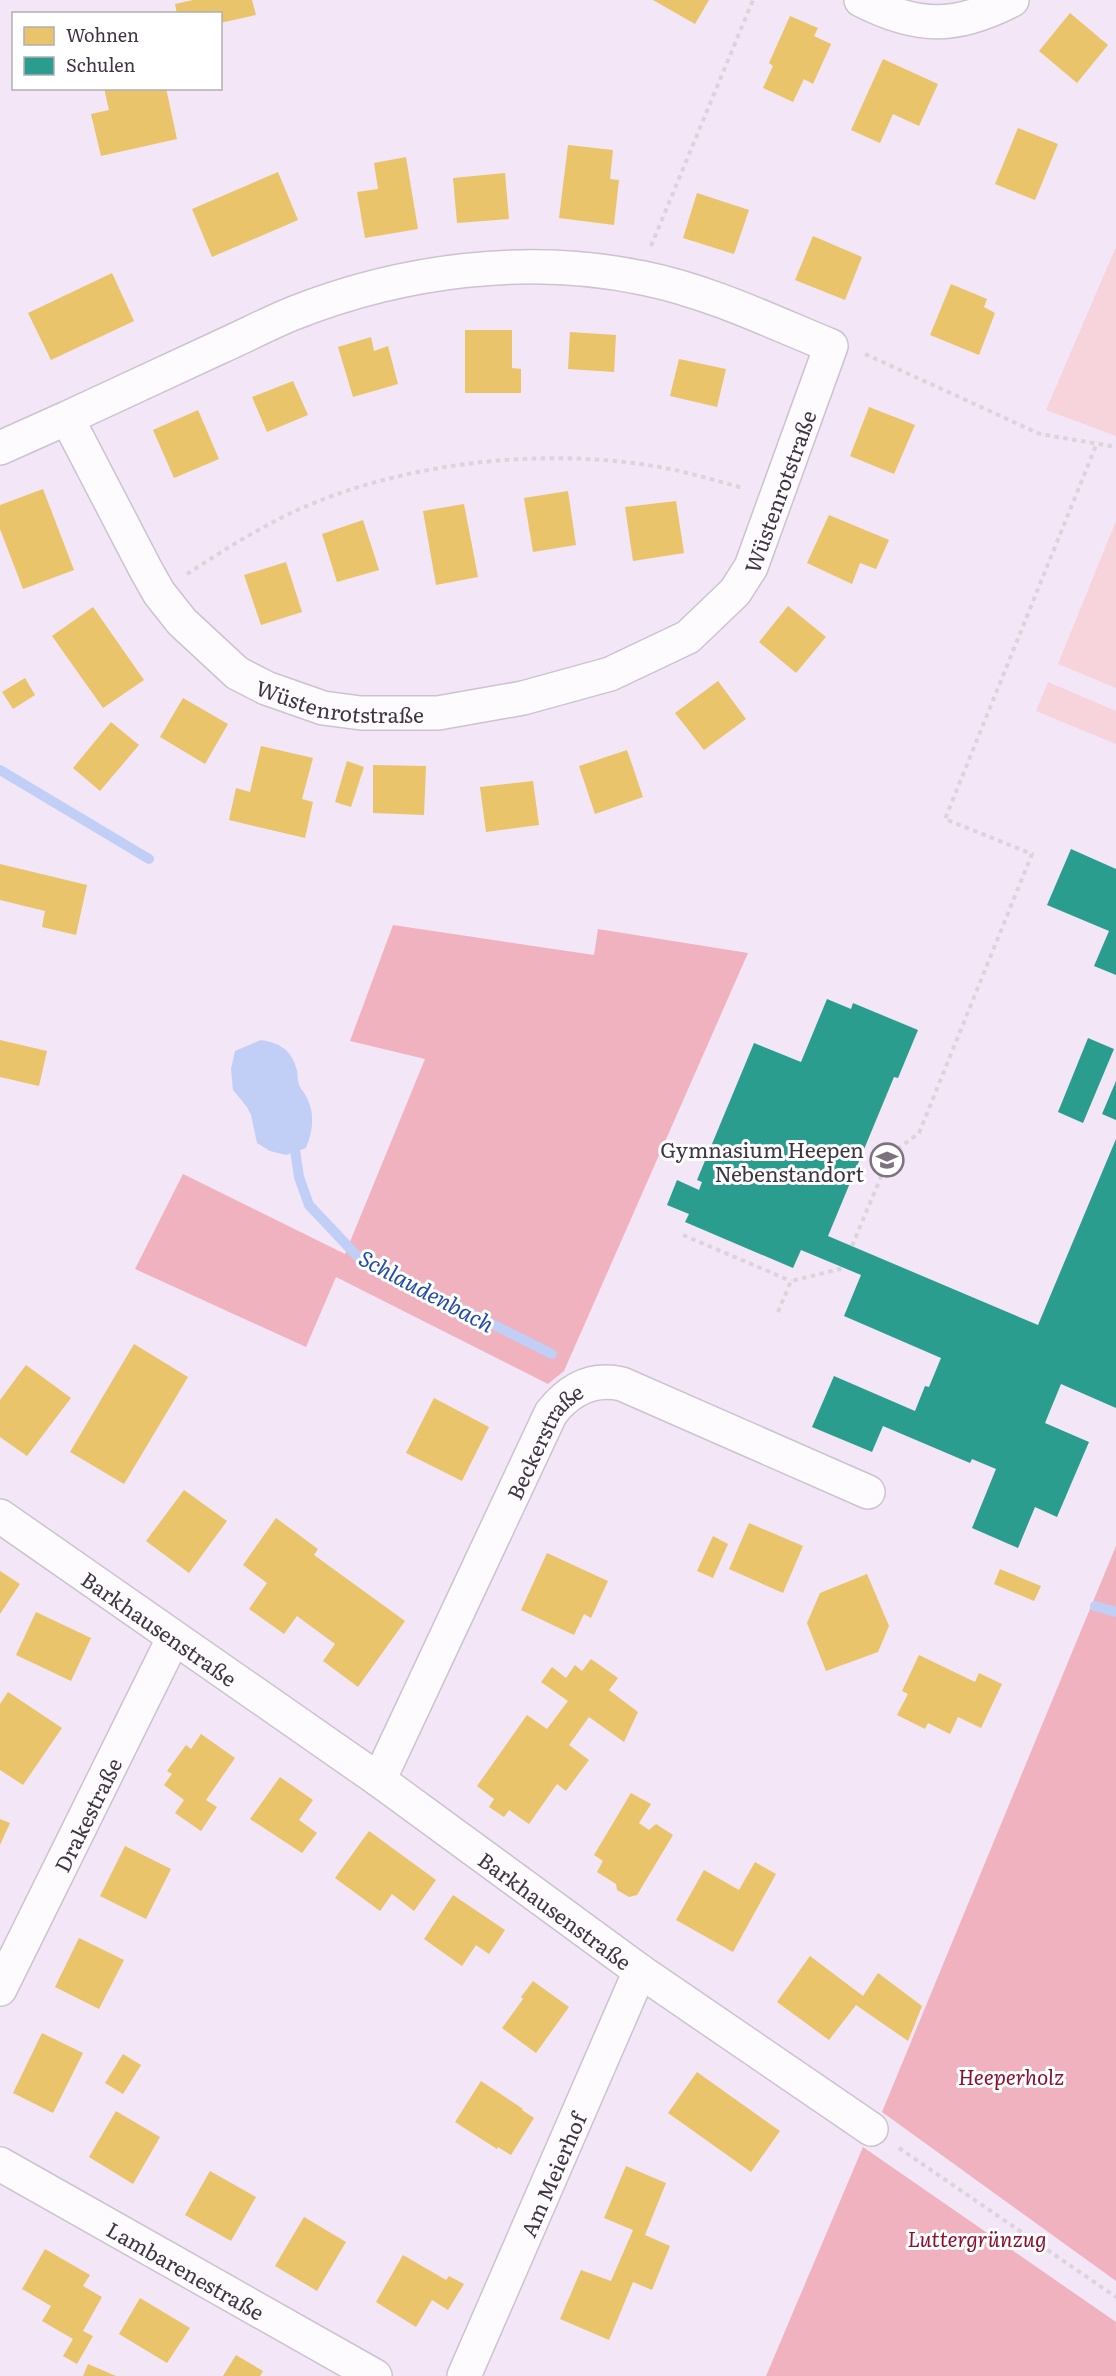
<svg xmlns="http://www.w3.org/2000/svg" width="1116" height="2376" viewBox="0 0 1116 2376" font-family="Literata,serif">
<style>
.green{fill:#f7d3dc}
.forest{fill:#f0b2be}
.water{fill:#c1cef5}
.homes{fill:#e9c46a}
.schools{fill:#2a9d8f}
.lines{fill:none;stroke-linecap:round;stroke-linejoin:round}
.stream{stroke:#c1cef5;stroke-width:10}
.minor-casing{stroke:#cdc3d0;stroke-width:36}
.path{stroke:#d9d5d9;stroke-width:4;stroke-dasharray:4.5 4.5;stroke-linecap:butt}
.minor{stroke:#fdfbfe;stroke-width:33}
.labels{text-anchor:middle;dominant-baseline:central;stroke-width:6;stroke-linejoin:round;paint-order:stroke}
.street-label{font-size:21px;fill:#3e3541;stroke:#fff}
.poi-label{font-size:21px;fill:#3e3541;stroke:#fff;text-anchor:end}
.park-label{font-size:21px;font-style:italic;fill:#8b112f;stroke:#fff}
.water-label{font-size:22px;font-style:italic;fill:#244ca7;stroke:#fff}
</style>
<rect width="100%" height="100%" fill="#f3e6f6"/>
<g class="green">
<polygon points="1116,247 1116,436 1046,410"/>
<polygon points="1116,521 1116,688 1058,664"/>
<polygon points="1048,682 1116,711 1116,744 1036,711"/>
</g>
<g class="forest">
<polygon points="393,925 594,955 598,929 748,953 564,1371 548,1384 336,1277 306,1347 135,1269 183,1174 345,1254 425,1059 350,1041"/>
<polygon points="1116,1546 1116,2281 882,2112"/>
<polygon points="863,2147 1116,2322 1116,2376 766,2376"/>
</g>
<path class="water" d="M261,1040C279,1043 290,1049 296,1067C298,1073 297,1079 299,1085C301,1090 305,1093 307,1098C315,1114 313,1131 306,1148L286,1155L270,1151L257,1143L251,1115L247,1107L233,1090L231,1069L235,1051Z"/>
<g class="homes">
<polygon points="193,0 252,0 256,15 220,23 220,14 177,14 175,4"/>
<polygon points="653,0 709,0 695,24"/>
<polygon points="1070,13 1108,45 1077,83 1039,51"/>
<polygon points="790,16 818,28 814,36 831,44 813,84 804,79 793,102 763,88 773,66 769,63"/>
<polygon points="883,59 938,84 919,126 893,114 880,143 851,130"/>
<polygon points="104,88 166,88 177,139 101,156 91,114 109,110"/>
<polygon points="1018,128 1058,144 1035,200 995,184"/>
<polygon points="568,145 613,150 610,179 619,180 614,225 559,218"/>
<polygon points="406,157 418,229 365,238 357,192 378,189 374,163"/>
<polygon points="278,172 298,220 212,257 192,209"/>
<polygon points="505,173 509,219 457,223 453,178"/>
<polygon points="697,193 749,210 734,254 683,238"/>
<polygon points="813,236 862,257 845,300 795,280"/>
<polygon points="112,273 134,321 51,360 28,313"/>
<polygon points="951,284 987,299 984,307 995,313 979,355 930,335"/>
<polygon points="465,330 512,330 512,368 521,369 521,393 465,393"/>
<polygon points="570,332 616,335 614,372 568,369"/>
<polygon points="371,337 374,351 388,346 398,384 353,397 338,347"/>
<polygon points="679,359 726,369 717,407 670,396"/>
<polygon points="293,381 308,415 267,432 252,397"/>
<polygon points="869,407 915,425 894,474 850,456"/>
<polygon points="198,410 219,459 174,478 153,430"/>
<polygon points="43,489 74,570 23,589 0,529 0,505"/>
<polygon points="568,491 576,545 533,552 524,498"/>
<polygon points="676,501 684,553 633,561 625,507"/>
<polygon points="464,504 478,577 436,585 423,511"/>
<polygon points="829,515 889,540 876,569 860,563 852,584 807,563"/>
<polygon points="363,520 379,570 337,582 322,534"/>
<polygon points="286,562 302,612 261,625 244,575"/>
<polygon points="788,606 826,637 796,673 759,642"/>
<polygon points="93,607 144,680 103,708 52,636"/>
<polygon points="25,678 35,695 13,709 2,692"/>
<polygon points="718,681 746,719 704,750 675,713"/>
<polygon points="183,698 228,724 205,764 160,737"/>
<polygon points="111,722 139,745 100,791 73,768"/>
<polygon points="261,746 313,758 302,799 313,802 305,838 229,820 236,788 250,792"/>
<polygon points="627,750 643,797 595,814 579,766"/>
<polygon points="347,761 364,767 351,807 335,802"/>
<polygon points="373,765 426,766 424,815 373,813"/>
<polygon points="533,781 539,825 486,832 480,787"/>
<polygon points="0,864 87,885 76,935 42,927 45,911 0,900"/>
<polygon points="0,1040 47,1051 39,1086 0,1077"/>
<polygon points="134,1344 188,1377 124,1484 70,1452"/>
<polygon points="26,1365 71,1398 27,1456 0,1437 0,1400"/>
<polygon points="434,1398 489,1427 462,1481 406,1453"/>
<polygon points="184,1490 227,1521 189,1573 146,1541"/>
<polygon points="276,1518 318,1549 314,1555 405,1621 358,1687 323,1661 335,1644 297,1616 284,1634 249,1609 267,1583 243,1565"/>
<polygon points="749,1523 803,1546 783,1593 729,1569"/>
<polygon points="713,1536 728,1544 713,1578 697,1571"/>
<polygon points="547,1553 608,1581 591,1618 584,1614 574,1635 521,1610"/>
<polygon points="1000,1569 1041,1586 1034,1601 994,1584"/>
<polygon points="0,1571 20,1584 0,1614"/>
<polygon points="867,1574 889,1626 878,1652 826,1671 807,1623 820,1593"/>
<polygon points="36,1612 91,1638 71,1681 16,1655"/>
<polygon points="919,1655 975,1682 979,1673 1002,1684 981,1728 958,1717 950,1734 928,1723 925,1729 897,1715 908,1694 902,1691"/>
<polygon points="591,1659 618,1678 609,1690 638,1712 624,1742 589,1717 569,1745 589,1760 566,1791 557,1784 529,1824 509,1810 504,1817 489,1807 494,1799 477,1786 527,1715 547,1729 568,1701 541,1682 552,1667 566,1678 575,1665 582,1671"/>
<polygon points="8,1692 62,1728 23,1785 0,1770 0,1704"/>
<polygon points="201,1734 235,1758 206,1800 217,1807 201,1831 175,1813 184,1800 164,1785 172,1774 167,1771 186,1745 191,1749"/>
<polygon points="280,1777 313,1800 299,1820 317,1833 302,1853 250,1819"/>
<polygon points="631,1793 651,1804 639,1823 649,1830 656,1824 673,1835 637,1895 629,1897 617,1890 616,1884 597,1872 603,1861 594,1855"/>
<polygon points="0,1819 10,1823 0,1845"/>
<polygon points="369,1831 436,1880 414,1911 392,1894 380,1911 335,1878"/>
<polygon points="125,1846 171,1869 146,1919 100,1896"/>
<polygon points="755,1862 776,1874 733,1952 676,1920 704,1870 739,1890"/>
<polygon points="453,1895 505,1930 489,1954 476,1945 462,1966 424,1939"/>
<polygon points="79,1938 124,1960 99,2009 55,1987"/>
<polygon points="810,1956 863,1996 878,1973 922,2006 908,2041 856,2005 829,2040 777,2002"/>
<polygon points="533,1981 569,2007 536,2053 502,2028 523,1999 521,1997"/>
<polygon points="42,2033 83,2053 53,2113 13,2093"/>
<polygon points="123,2054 141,2065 123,2094 105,2083"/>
<polygon points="697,2072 780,2131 751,2172 668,2113"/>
<polygon points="481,2081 523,2109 522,2110 534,2118 511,2155 498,2147 497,2149 455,2122"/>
<polygon points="116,2111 160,2137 133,2184 89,2157"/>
<polygon points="626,2166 666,2183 645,2235 670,2246 652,2290 633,2282 609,2340 560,2319 581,2270 611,2281 633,2230 604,2218"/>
<polygon points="210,2171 256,2197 231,2241 185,2215"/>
<polygon points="304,2217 346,2242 317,2291 275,2266"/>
<polygon points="45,2249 90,2275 83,2286 102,2297 83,2331 93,2336 77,2364 63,2356 73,2339 42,2321 51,2306 22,2289"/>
<polygon points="403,2255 446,2280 449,2276 464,2284 448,2310 432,2300 416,2327 376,2302"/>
<polygon points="140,2298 190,2328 167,2363 119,2334"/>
<polygon points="236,2355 263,2371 260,2376 223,2376"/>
<polygon points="88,2364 116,2376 83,2376"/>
</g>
<g class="schools">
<polygon points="1071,849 1116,869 1116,975 1094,966 1109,931 1047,905"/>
<polygon points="827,999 851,1009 853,1003 918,1030 898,1078 894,1077 828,1236 1038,1325 1116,1139 1116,1408 1061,1384 1045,1423 1089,1442 1057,1517 1035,1507 1018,1548 972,1528 996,1469 972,1459 970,1463 883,1426 872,1452 812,1427 834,1376 915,1411 925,1386 929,1387 941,1358 844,1316 861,1275 801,1250 793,1268 685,1222 689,1214 667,1205 677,1180 699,1190 702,1182 697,1180 754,1043 801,1062"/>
<polygon points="1088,1038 1114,1049 1083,1123 1058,1112"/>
<polygon points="1116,1081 1116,1120 1102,1114"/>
</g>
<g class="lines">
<g class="stream">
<polyline points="0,770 149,859"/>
<polyline points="290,1140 295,1150 299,1177 309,1205 358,1257 552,1354"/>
<polyline points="1095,1606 1116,1612"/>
</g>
<g class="minor-casing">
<g id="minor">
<path d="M861,0C918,29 956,29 1012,0"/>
<path id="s1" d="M0,448L67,418L146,570L159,593L182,622L237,673L266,688L323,708L361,713H438L523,698L610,674L688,637L735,592L751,567L831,346C770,321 708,291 643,278C528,254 403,270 294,313C269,323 245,336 220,347C169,371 118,394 67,418"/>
<path id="s2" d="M0,1516L379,1780L640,1971L871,2129"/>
<path id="s3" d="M379,1780L551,1413C569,1390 592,1377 622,1384L868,1492"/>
<path id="s4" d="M0,1989L173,1639"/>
<path id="s5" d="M0,2164L375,2376"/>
<path id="s6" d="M464,2376L640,1971"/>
</g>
</g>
<g class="path">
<polyline points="651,246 753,0"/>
<polyline points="865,354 1040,434 1116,447"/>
<path d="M187,574C221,552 255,530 293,512C399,463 539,447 654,466C684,471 714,480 743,488"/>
<polyline points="683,1235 791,1281"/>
<polyline points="852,1246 890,1155 919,1133 1032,854 945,819 1097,443"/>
<polyline points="778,1312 791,1281 844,1268"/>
<polyline points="899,2148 1116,2297"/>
</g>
<use href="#minor" class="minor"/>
</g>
<defs>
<g id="school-ring" transform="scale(1.725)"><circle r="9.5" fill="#fff" stroke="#7d7380" stroke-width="1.5"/><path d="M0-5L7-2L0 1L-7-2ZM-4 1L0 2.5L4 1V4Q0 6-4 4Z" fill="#7d7380"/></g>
</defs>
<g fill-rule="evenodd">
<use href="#school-ring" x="887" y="1160"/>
</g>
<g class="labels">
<g class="street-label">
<text stroke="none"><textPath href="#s1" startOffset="1030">Wüstenrotstraße</textPath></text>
<text stroke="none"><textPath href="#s1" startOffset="492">Wüstenrotstraße</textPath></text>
<text stroke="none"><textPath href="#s3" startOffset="378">Beckerstraße</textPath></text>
<text stroke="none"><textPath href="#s2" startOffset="195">Barkhausenstraße</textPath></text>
<text stroke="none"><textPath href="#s4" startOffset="195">Drakestraße</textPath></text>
<text stroke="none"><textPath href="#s2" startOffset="681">Barkhausenstraße</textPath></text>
<text stroke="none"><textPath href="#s6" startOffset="220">Am Meierhof</textPath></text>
<text stroke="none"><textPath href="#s5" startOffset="214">Lambarenestraße</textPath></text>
</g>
<g class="poi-label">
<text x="864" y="1148">Gymnasium Heepen<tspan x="864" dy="24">Nebenstandort</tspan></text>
</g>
<g class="park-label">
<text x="1011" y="2075">Heeperholz</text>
<text x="977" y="2237">Luttergrünzug</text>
</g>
<g class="water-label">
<text transform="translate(427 1290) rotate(28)">Schlaudenbach</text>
</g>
</g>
<rect x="12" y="12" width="210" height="78" fill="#ffffff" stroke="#b2aeb3" stroke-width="1.5"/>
<rect x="24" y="27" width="30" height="18" fill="#e9c46a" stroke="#b2aeb3" stroke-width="1.5"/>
<text x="66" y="42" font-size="18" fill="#3e3541">Wohnen</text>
<rect x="24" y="57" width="30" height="18" fill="#2a9d8f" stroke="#b2aeb3" stroke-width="1.5"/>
<text x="66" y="72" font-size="18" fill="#3e3541">Schulen</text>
</svg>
